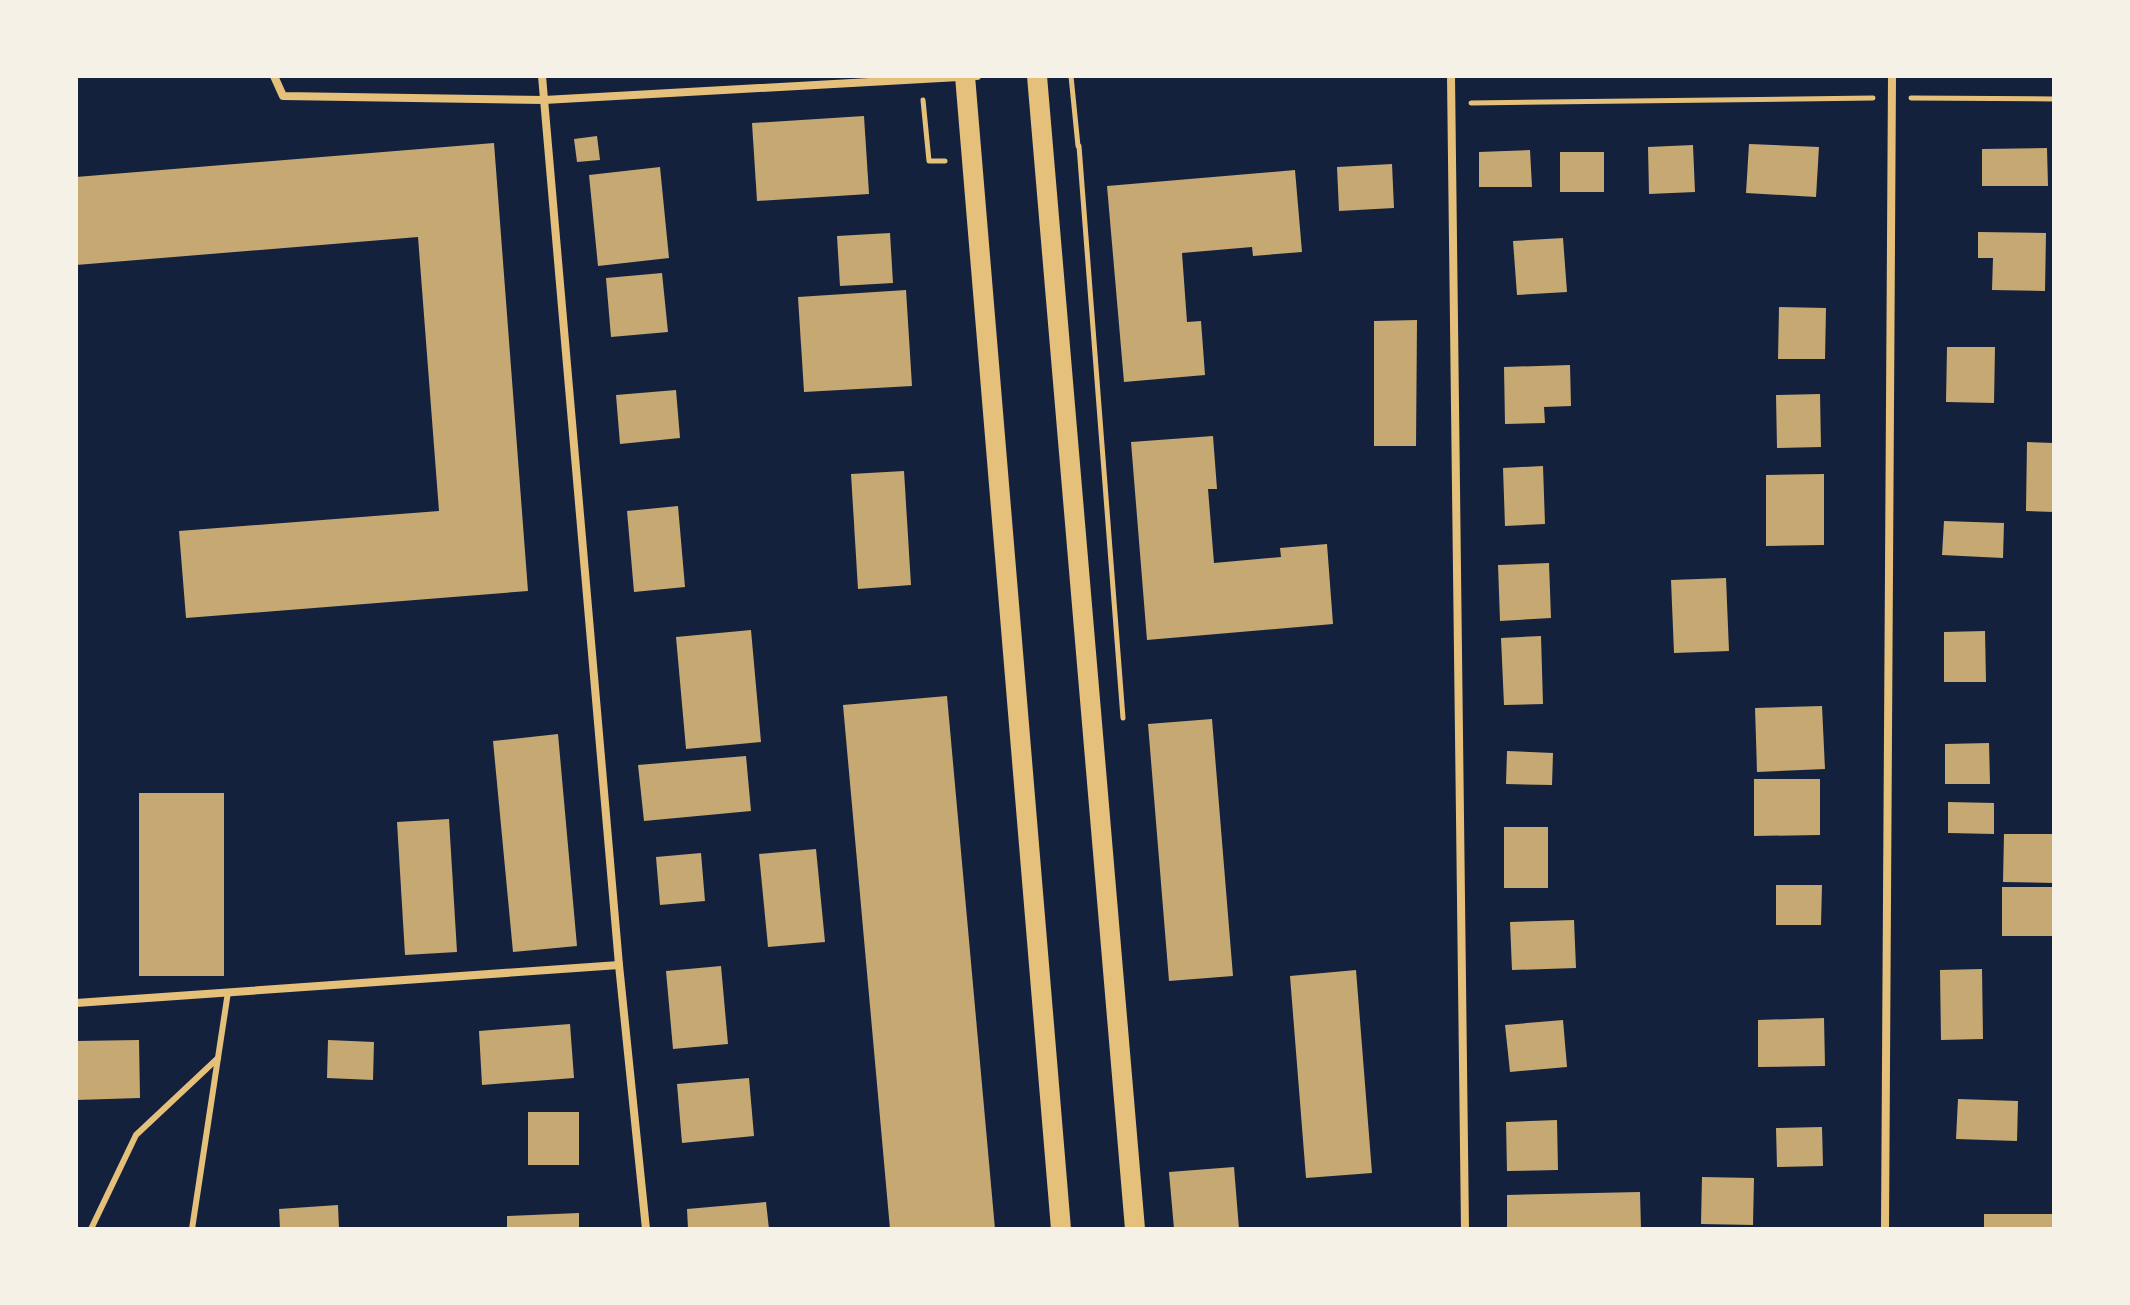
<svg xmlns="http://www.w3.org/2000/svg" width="2130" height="1305" viewBox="0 0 2130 1305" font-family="Bitter,serif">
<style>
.building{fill:#c6a872}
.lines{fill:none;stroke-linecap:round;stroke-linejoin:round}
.path{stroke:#e5c07b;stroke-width:5}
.service{stroke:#e5c07b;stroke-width:6}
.minor{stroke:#e5c07b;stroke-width:8}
.primary{stroke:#e5c07b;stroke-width:20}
</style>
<rect width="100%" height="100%" fill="#14213d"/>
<g class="building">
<polygon points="864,116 869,194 757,201 752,123"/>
<polygon points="597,136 600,160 577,162 574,139"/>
<polygon points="494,143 528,591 186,618 179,531 439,511 418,237 76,265 76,177"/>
<polygon points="1749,144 1819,147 1816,197 1746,193"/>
<polygon points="1693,145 1695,192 1649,194 1648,147"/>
<polygon points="2047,148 2048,186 1982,186 1982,149"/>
<polygon points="1530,150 1532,187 1479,187 1479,152"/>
<rect x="1560" y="152" width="44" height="40"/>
<polygon points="1392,164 1394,208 1339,211 1337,167"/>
<polygon points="660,167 669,258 598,266 589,175"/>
<polygon points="1295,170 1302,252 1253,256 1252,247 1182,253 1187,322 1201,321 1205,375 1124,382 1107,186"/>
<polygon points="1978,232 2046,233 2045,291 1992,290 1993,258 1978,258"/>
<polygon points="890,233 893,283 840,286 837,236"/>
<polygon points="1563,238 1567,292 1517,295 1513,241"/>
<polygon points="662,273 668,332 611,337 606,278"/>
<polygon points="906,290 912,386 804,392 798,297"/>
<polygon points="1779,307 1826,308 1825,359 1778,359"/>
<polygon points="1417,320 1416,446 1374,446 1374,321"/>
<polygon points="1947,347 1995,347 1994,403 1946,402"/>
<polygon points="1570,365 1571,406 1544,407 1545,423 1505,424 1504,367"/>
<polygon points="676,390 680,438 620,444 616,395"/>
<polygon points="1820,394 1821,447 1777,448 1776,395"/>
<polygon points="1213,436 1217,489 1208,489 1214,563 1281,557 1280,548 1327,544 1333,624 1147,640 1131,442"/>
<polygon points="2027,442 2054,443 2054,512 2026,511"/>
<polygon points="1543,466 1545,524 1505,526 1503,468"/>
<polygon points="904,471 911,585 858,589 851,474"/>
<polygon points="1824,474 1824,545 1766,546 1766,475"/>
<polygon points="678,506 685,587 634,592 627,511"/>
<polygon points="1944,521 2004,523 2003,558 1942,555"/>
<polygon points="1549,563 1551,618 1500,621 1498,565"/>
<polygon points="1726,578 1729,651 1674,653 1671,580"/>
<polygon points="751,630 761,742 686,749 676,637"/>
<polygon points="1985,631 1986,682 1944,682 1944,632"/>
<polygon points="1541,636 1543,704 1504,705 1501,638"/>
<polygon points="947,696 995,1229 890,1229 843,705"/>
<polygon points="1822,706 1825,769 1757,772 1755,708"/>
<polygon points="1212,719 1233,976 1169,981 1148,724"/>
<polygon points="558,734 577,946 513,952 493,741"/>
<polygon points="1989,743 1990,784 1945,784 1945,744"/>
<polygon points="1507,751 1553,753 1552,785 1506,784"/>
<polygon points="746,756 751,811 644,821 638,765"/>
<polygon points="1754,779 1820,779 1820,835 1754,836"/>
<rect x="139" y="793" width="85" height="183"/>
<polygon points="1948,802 1994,803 1994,834 1948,833"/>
<polygon points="449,819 457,952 405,955 397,822"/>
<rect x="1504" y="827" width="44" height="61"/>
<polygon points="2004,834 2054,834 2054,883 2003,882"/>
<polygon points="816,849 825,942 768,947 759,854"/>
<polygon points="701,853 705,901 660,905 656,857"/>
<polygon points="1776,885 1822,885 1821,925 1776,925"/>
<rect x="2002" y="887" width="52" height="49"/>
<polygon points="1574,920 1576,968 1512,970 1510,922"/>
<polygon points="721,966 728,1044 673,1049 666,971"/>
<polygon points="1982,969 1983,1039 1941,1040 1940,970"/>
<polygon points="1356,970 1372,1173 1306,1178 1290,976"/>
<polygon points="1824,1018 1825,1066 1758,1067 1758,1020"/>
<polygon points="1563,1020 1567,1067 1510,1072 1505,1025"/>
<polygon points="570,1024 574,1078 482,1085 479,1031"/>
<polygon points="139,1040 140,1098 76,1100 76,1041"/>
<polygon points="328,1040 374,1042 373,1080 327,1078"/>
<polygon points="749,1078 754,1136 682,1143 677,1084"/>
<polygon points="1958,1099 2018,1101 2017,1141 1956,1139"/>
<rect x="528" y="1112" width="51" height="53"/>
<polygon points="1557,1120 1558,1170 1507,1171 1506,1122"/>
<polygon points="1822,1127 1823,1166 1777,1167 1776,1128"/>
<polygon points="1234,1167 1239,1229 1174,1229 1169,1172"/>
<polygon points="1702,1177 1754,1178 1753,1225 1701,1224"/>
<polygon points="1640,1192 1641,1229 1507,1229 1507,1195"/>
<polygon points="766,1202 769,1229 688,1229 687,1209"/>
<polygon points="338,1205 339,1229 280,1229 279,1209"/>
<polygon points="579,1213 579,1229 507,1229 507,1216"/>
<rect x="1984" y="1214" width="70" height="15"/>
</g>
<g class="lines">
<g class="path">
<polyline points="1071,76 1078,146"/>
<polyline points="1911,98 2054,99"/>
<polyline points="923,100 929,161 945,161"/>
<polyline points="1471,103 1873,98"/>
<polyline points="1079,146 1123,718"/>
</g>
<g class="service">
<polyline points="91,1229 136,1135 218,1058"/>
<polyline points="192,1229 228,992"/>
</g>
<g class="minor">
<polyline points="274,76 283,96 544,100 977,76"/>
<polyline points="542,76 619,965 646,1229"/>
<polyline points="1451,76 1465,1229"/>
<polyline points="76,1003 619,965"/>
<polyline points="1885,1229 1892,76"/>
</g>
<g class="primary">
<polyline points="965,76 1061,1229"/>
<polyline points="1037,76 1135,1229"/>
</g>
</g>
<rect width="2130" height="1305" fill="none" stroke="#f6f1e7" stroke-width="156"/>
</svg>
